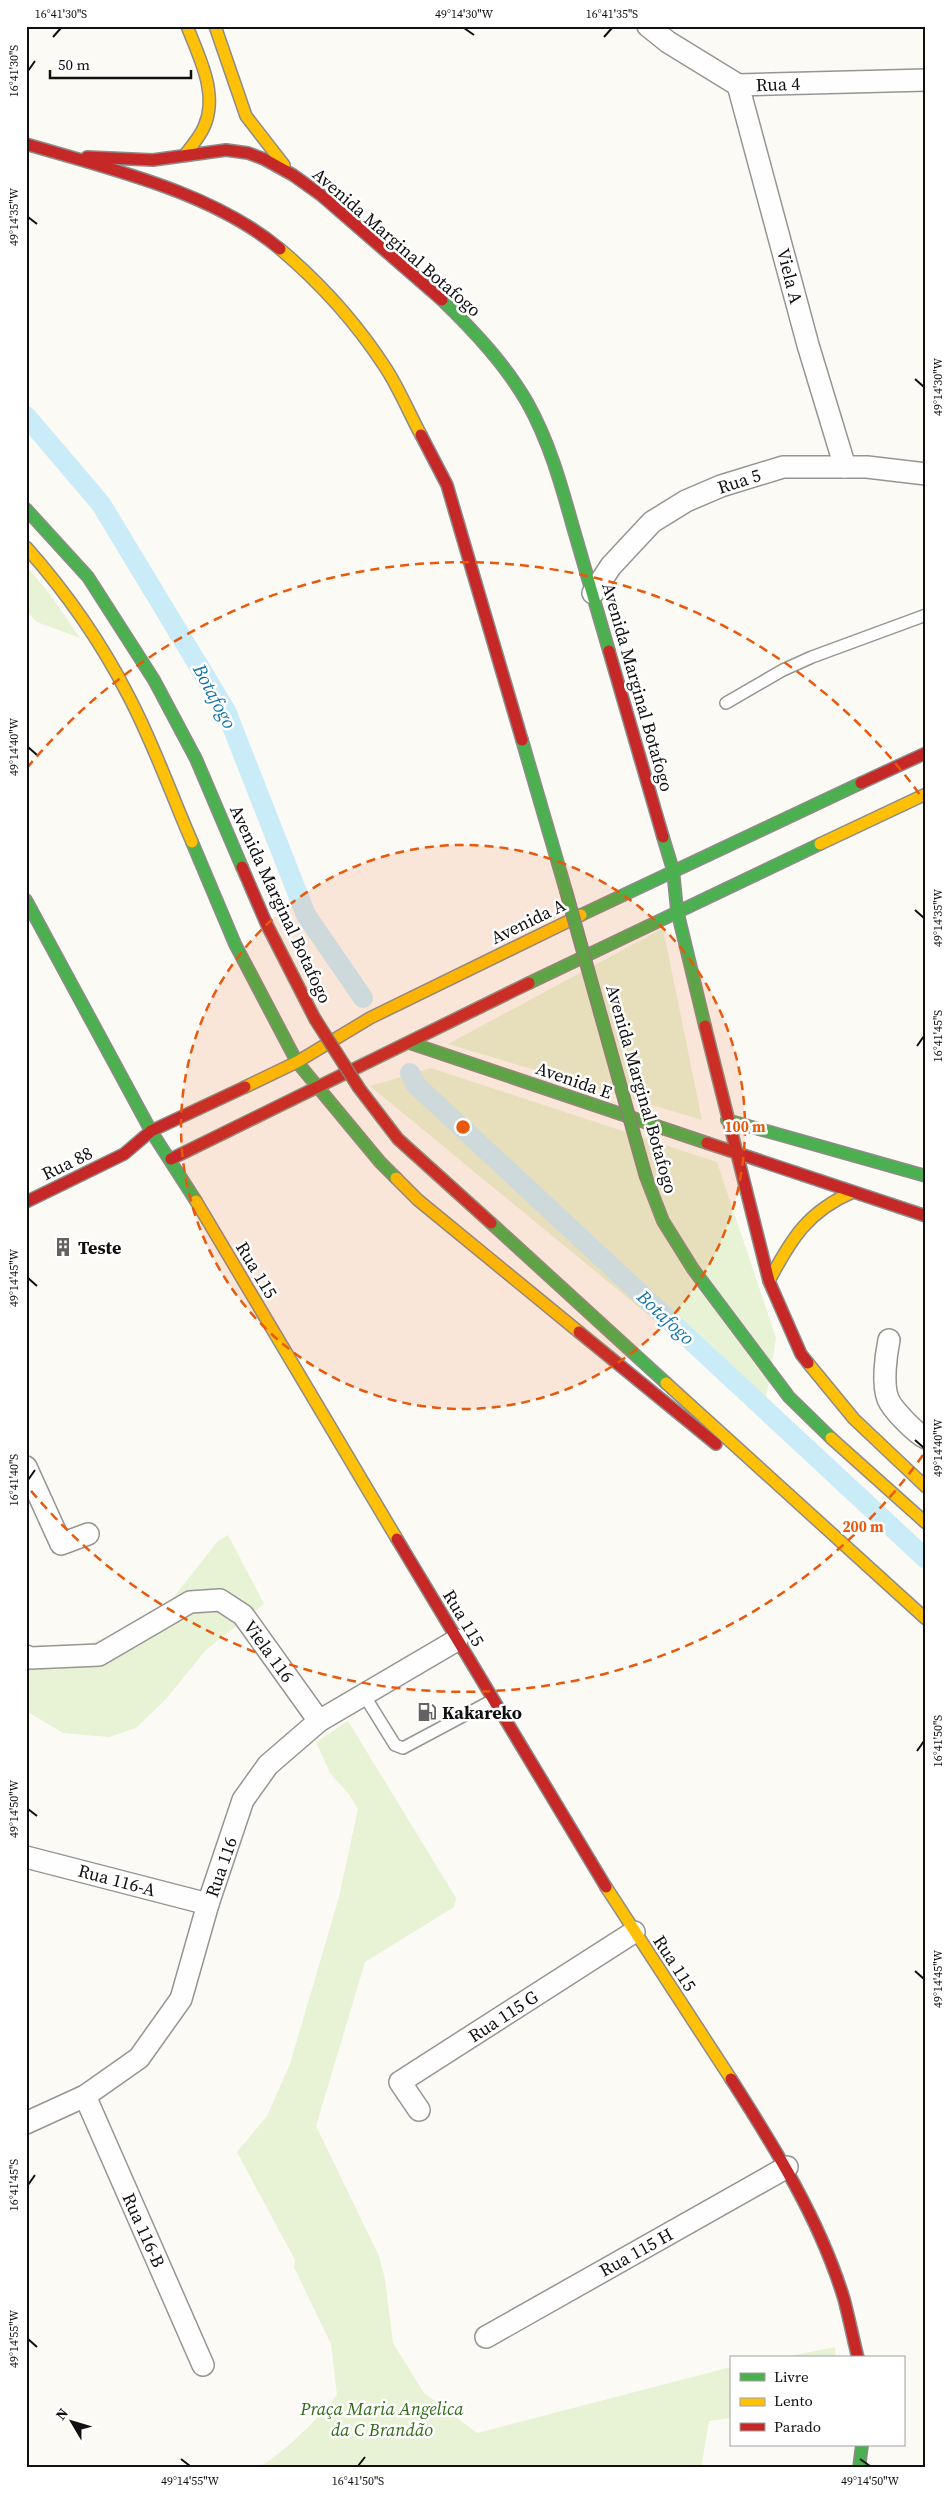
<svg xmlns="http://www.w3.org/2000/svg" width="952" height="2494" viewBox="0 0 952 2494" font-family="'Source Serif 4',serif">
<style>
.green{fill:#e8f2d4}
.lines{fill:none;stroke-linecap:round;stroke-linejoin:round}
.canal{stroke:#caebf8;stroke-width:20}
.lane-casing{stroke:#969593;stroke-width:14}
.street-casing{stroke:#969593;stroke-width:24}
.fast-casing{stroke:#8d8c8a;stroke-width:14}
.slow-casing{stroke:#8d8c8a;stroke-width:14}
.jam-casing{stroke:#8d8c8a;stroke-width:14}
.lane{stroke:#fffefe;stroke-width:11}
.street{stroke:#fffefe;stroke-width:21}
.fast{stroke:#4caf50;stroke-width:11}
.slow{stroke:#ffc107;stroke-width:11}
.jam{stroke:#c62828;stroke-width:11}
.fast-bridge-casing{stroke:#848380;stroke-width:14;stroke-linecap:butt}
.jam-bridge-casing{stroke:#848380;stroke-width:14;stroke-linecap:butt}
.fast-bridge{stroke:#4caf50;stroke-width:11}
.jam-bridge{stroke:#c62828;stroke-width:11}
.ticks{fill:none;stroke:#101010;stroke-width:2}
.ring{fill:none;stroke:#e8590c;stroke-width:2.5;stroke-dasharray:9 6}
.labels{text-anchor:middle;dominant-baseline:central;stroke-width:5;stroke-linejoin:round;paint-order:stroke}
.street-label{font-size:18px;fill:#101010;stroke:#fff}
.poi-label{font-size:18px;font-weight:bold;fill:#101010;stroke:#fff;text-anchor:start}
.park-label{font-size:18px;font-style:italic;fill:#336c1b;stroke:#fff}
.water-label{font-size:19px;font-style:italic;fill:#1174a9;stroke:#fff}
.centre{fill:#e8590c;stroke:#fff;stroke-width:2.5}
.ring-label{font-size:15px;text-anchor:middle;font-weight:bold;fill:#e8590c;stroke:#fff;stroke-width:5;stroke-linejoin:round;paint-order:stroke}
.neatline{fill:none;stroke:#101010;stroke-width:2}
.ticks-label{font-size:12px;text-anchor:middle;fill:#101010}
</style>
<rect width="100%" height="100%" fill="#fcfaf5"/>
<g class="green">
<polygon points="26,566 49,593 80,638 37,622 26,611"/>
<polygon points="663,928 702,1120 448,1044"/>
<polygon points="431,1068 717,1162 776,1338 764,1410 370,1086"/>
<polygon points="228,1535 264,1604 206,1650 165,1700 136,1728 109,1737 63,1733 26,1711 26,1648 49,1657 132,1629 165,1608 218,1541"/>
<path d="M348,1721L456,1898L454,1907L365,1962L316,2126L379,2256L385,2279L393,2343L424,2393L477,2433L731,2367V2418L709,2421L701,2468H258C288,2449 315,2422 337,2395L331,2344L294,2267L295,2260L237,2152L267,2116L290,2064L339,1897L358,1809L348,1793L330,1773L316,1742Z"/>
<polygon points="835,2347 836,2358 780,2358"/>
</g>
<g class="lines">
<g class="canal">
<polyline points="26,416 101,504 226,711 306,915 363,998"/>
<polyline points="410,1073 416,1085 926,1559"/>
</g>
<g class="lane-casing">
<g id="lane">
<polyline points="726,703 783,670 812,657 926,615"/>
<polyline points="364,1695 395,1745 403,1748 493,1700"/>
</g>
</g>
<g class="street-casing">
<g id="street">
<polyline points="648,26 668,42 738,85 926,80"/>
<polyline points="738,85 808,345 845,467"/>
<polyline points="593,593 611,566 652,522 686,501 721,486 783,467 867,467 926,474"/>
<path d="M889,1340C886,1355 882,1384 888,1399C892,1409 916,1434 926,1438"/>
<polyline points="26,1467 61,1544 88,1534"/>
<polyline points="26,1656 30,1658 99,1655 190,1602 220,1600 243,1615 319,1721"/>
<polyline points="26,1857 208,1904"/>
<polyline points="85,2096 203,2365"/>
<polyline points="419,2110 400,2082 634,1932"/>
<polyline points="26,2123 85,2096 139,2058 181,1999 208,1904 243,1800 268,1765 319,1721 457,1640"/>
<polyline points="486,2337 787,2167"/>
</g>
</g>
<g class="fast-casing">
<g id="fast">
<path d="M442,300C474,331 505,364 527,402C549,441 561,484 573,527C585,568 597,609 609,651"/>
<polyline points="26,509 88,577 154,680 196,759 242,867"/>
<polyline points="522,740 566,891"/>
<polyline points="663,837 673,870 677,910 705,1026"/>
<polyline points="192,842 235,944 297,1062 380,1162 396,1178"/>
<polyline points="26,900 151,1131 196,1201"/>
<polyline points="581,915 861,783"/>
<polyline points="529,983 820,844"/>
<polyline points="410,1043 707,1143"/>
<polyline points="727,1120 926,1176"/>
<polyline points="646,1177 663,1221 693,1269 789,1397 831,1438"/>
<polyline points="491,1223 666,1383"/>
<polyline points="859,2468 862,2445"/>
</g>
</g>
<g class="slow-casing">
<g id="slow">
<polyline points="215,26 246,116 284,165"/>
<path d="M184,156C191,147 199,138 204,127C219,94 199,57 187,26"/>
<path d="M280,249C319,282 357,324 385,367C399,388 409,413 421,435"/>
<path d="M26,547C65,591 101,642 128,695C153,742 171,794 192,842"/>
<polyline points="820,844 926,794"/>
<polyline points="245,1087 297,1062 370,1018 581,915"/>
<polyline points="396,1178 418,1200 579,1332"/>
<polyline points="196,1201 397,1539"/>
<path d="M769,1281C791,1239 808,1211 853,1192"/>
<polyline points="808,1363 854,1419 926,1487"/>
<polyline points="666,1383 926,1619"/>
<polyline points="831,1438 926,1523"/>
<polyline points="606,1887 731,2079"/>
</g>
</g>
<g class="jam-casing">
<g id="jam">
<path d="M26,144C110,169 212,192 280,249"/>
<polyline points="87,157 153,160 226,150 248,153 264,159 293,175 321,195 442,300"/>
<polyline points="421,435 447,485 522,740"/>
<polyline points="609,651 663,837"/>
<polyline points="861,783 926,753"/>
<polyline points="242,867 267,925 315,1019"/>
<polyline points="705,1026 769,1281 801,1354 808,1363"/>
<polyline points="359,1088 398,1139 491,1223"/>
<polyline points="707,1143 926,1216"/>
<polyline points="171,1159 529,983"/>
<polyline points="26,1202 124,1154 151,1131 245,1087"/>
<polyline points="579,1332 716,1444"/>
<polyline points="397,1539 606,1887"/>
<path d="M731,2079C775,2148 820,2220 844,2299C849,2318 853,2338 858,2358"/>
</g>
</g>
<use href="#lane" class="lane"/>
<use href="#street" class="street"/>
<use href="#fast" class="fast"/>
<use href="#slow" class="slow"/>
<use href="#jam" class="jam"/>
<g class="fast-bridge-casing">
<polyline id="fast-bridge" points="566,891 646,1177"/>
</g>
<g class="jam-bridge-casing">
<polyline id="jam-bridge" points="315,1019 359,1088"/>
</g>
<use href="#fast-bridge" class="fast-bridge"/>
<use href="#jam-bridge" class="jam-bridge"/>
</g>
<path class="ticks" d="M464,28L474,35M53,37L61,28M604,37L612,28M28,71L35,61M28,217L37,224M915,379L924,387M28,747L37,755M915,910L924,918M917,1046L924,1036M28,1278L37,1286M915,1440L924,1448M28,1480L35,1470M917,1751L924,1741M28,1809L37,1816M915,1971L924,1979M28,2185L35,2175M28,2339L37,2347M181,2459L190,2466M860,2459L870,2466M358,2466L365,2457"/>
<circle cx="463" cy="1127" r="282" fill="#e8590c" fill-opacity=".12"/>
<g class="ring">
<circle cx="463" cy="1127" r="282"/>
<path d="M923 1455A565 565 0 0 1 27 1486M27 768A565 565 0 0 1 923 799"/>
</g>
<defs>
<g id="building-bare" transform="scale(1.5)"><path d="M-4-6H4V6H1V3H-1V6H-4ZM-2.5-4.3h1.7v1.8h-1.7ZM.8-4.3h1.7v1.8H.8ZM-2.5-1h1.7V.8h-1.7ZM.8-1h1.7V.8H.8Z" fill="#636260" stroke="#fff" stroke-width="2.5" paint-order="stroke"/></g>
<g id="fuel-bare" transform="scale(1.5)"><path d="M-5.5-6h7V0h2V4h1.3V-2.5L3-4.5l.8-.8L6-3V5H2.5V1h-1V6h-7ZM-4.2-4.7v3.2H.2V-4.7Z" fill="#636260" stroke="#fff" stroke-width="2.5" paint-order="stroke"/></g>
</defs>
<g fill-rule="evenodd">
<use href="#building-bare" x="63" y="1247"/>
<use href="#fuel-bare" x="427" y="1712"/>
</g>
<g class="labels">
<g class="street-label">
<text transform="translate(778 84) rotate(-2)">Rua 4</text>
<text transform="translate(397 242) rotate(41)">Avenida Marginal Botafogo</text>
<text transform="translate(790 276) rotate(76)">Viela A</text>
<text transform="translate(739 481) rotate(-18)">Rua 5</text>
<text transform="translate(638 687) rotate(74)">Avenida Marginal Botafogo</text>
<text transform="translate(281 904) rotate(65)">Avenida Marginal Botafogo</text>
<text transform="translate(528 921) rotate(-26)">Avenida A</text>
<text transform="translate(574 1080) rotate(19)">Avenida E</text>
<text transform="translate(642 1089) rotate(74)">Avenida Marginal Botafogo</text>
<text transform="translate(67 1163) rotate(-26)">Rua 88</text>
<text transform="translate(257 1270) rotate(59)">Rua 115</text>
<text transform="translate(464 1618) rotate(59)">Rua 115</text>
<text transform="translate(269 1651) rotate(54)">Viela 116</text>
<text transform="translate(221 1867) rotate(-71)">Rua 116</text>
<text transform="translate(117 1880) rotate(15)">Rua 116-A</text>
<text transform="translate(675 1963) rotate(57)">Rua 115</text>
<text transform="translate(503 2016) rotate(-33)">Rua 115 G</text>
<text transform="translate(144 2230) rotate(66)">Rua 116-B</text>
<text transform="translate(636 2252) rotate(-29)">Rua 115 H</text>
</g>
<g class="poi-label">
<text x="78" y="1247">Teste</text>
<text x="442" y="1712">Kakareko</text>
</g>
<g class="park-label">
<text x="382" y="2408">Praça Maria Angelica<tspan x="382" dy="21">da C Brandão</tspan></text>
</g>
<g class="water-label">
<text transform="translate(215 696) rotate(62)">Botafogo</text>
<text transform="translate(666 1317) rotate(43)">Botafogo</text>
</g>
</g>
<circle cx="463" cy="1127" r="8" class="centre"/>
<g class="ring-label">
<text x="745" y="1132">100 m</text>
<text x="863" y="1532">200 m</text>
</g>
<rect width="952" height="2494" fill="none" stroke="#ffffff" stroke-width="55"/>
<rect x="730" y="2356" width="175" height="90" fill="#ffffff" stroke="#9f9f9f"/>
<rect x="740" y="2373" width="25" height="8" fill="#4caf50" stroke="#9f9f9f"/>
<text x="774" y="2382" font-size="15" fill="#101010">Livre</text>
<rect x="740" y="2398" width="25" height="8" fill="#ffc107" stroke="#9f9f9f"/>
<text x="774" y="2406" font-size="15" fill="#101010">Lento</text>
<rect x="740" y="2423" width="25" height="8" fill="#c62828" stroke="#9f9f9f"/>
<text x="774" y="2432" font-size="15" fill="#101010">Parado</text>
<g transform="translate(72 2422) rotate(308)" stroke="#ffffff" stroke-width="4" paint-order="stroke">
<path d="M0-4L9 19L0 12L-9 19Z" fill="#101010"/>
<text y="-8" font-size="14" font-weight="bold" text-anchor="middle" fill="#101010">N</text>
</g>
<path d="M50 70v8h141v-8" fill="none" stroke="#101010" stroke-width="2.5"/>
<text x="58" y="70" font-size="15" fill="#101010" stroke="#ffffff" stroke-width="4" paint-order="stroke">50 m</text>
<rect x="28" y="28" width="896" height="2438" class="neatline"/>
<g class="ticks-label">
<text x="61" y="18">16°41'30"S</text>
<text x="464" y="18">49°14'30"W</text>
<text x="612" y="18">16°41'35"S</text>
<text transform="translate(14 71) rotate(-90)" y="4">16°41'30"S</text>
<text transform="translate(14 217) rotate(-90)" y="4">49°14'35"W</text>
<text transform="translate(938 387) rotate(-90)" y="4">49°14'30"W</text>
<text transform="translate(14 747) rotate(-90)" y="4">49°14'40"W</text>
<text transform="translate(938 918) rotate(-90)" y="4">49°14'35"W</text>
<text transform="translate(938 1036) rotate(-90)" y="4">16°41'45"S</text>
<text transform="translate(14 1278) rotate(-90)" y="4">49°14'45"W</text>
<text transform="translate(938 1448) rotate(-90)" y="4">49°14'40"W</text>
<text transform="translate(14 1480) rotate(-90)" y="4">16°41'40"S</text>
<text transform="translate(938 1741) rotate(-90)" y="4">16°41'50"S</text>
<text transform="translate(14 1809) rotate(-90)" y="4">49°14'50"W</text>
<text transform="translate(938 1979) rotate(-90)" y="4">49°14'45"W</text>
<text transform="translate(14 2185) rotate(-90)" y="4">16°41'45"S</text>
<text transform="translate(14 2339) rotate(-90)" y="4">49°14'55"W</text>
<text x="190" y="2485">49°14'55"W</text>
<text x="358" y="2485">16°41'50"S</text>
<text x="870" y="2485">49°14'50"W</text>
</g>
</svg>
